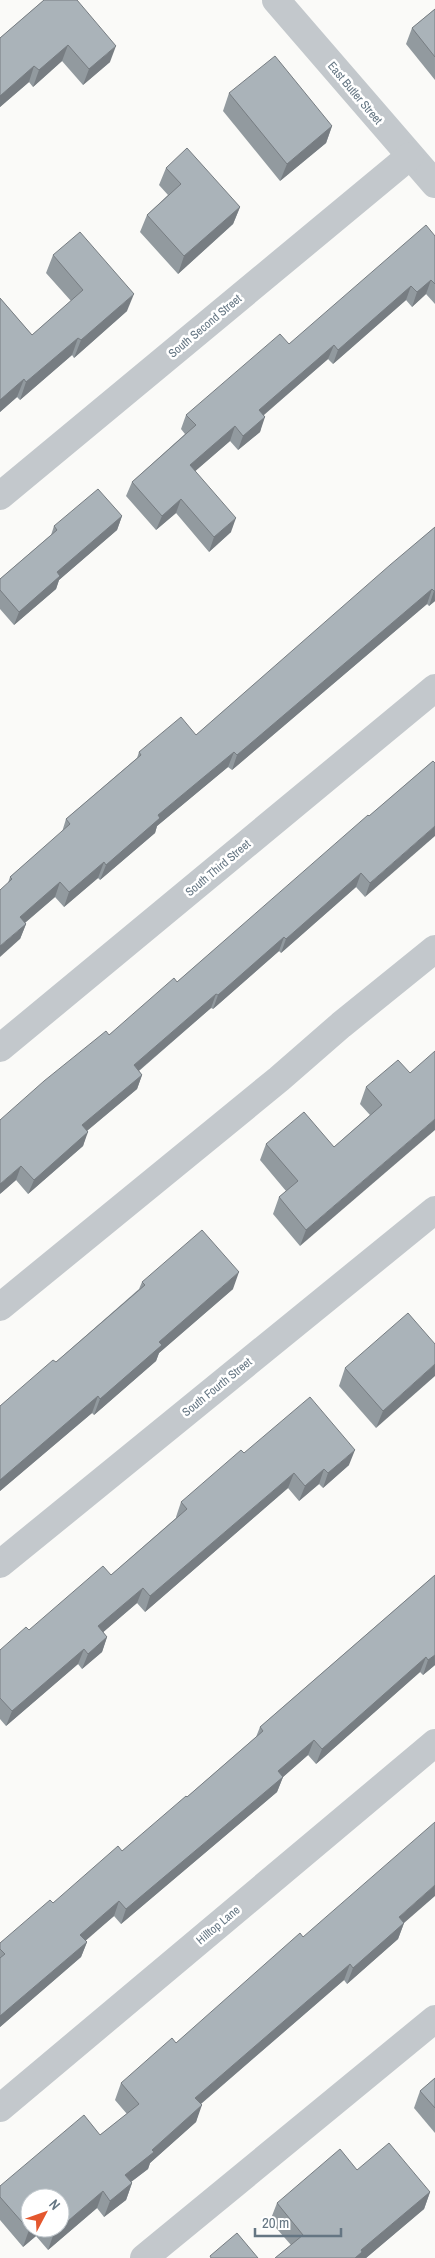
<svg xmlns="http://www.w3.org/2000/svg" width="435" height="2258" viewBox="0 0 435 2258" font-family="'Archivo Narrow',sans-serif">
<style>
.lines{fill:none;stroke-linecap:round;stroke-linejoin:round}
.minor{stroke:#c3c8cc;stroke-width:28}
.wall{fill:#929a9f;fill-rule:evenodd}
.shaded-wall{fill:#777d82}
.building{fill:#aab3b9;stroke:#777d82}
.labels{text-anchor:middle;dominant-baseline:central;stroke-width:5;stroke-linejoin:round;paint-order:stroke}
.street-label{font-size:12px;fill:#657683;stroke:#fff}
</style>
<rect width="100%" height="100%" fill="#fafaf8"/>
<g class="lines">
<g class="minor">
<polyline points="276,0 435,184"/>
<polyline points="0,496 410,156"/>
<polyline points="0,1048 435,688"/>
<polyline points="0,1307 279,1079 341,1025 435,949"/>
<polyline points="0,1564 435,1210"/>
<polyline points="0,2108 435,1743"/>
<polyline points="144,2258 435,2019"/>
</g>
</g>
<g class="wall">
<polygon points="44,0 110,62 83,85 62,61 33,87 29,82 0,107 0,38"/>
<polygon points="435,9 435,80 406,44 412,28"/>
<polygon points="229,93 332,126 326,143 280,181 223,111"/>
<polygon points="166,168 240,207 233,224 178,274 140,232 147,215 168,195 159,185"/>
<polygon points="435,236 435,304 426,294 412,307 406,300 333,364 328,359 264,415 260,432 238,450 230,441 195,471 231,532 209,552 176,513 156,530 126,496 132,482 185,434 181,429 186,415 289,344"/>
<polygon points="53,255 127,311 74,358 72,355 20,400 17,397 0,412 0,298 32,335 71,301 46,273"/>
<polygon points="122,516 117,530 59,580 56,589 14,625 0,609 0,579 51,535 54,526"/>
<polygon points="435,527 435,601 429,606 427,604 232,770 228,767 157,826 155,833 100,880 98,878 64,907 55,897 25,923 26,924 20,939 8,883 10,877 62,832 66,819 137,758 139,752 196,735"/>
<polygon points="433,761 365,897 356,887 281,953 279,951 213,1009 211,1008 139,1071 142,1075 137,1089 87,1131 83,1146 28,1194 16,1180 0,1194 109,1035 177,982"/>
<polygon points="410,1073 300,1246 273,1214 279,1197 286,1191 260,1160 266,1144 334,1147 370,1115 360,1104 366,1087"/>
<polygon points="142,1282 233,1289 159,1353 156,1361 94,1415 92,1413 0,1491 0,1406 56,1362 139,1289"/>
<polygon points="435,1344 376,1428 339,1386 345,1368"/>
<polygon points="244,1453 349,1465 323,1488 319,1484 299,1501 288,1488 145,1612 137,1603 103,1632 107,1637 102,1652 82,1669 78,1664 6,1726 0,1719 0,1650 111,1575 176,1518 176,1517 181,1502"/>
<polygon points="435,1575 435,1665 423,1675 420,1672 316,1764 308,1755 283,1777 277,1792 121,1924 114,1916 85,1940 87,1942 81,1957 0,2027 0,1943 122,1851 187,1797 256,1737 260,1727"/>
<path d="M404,1923L398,1939L347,1984L344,1980L201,2104L196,2122L150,2163L148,2169L131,2182L132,2183L126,2200L104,2217L97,2208L48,2250L36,2236L23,2247L0,2220V2186L100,2135L127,2114L115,2100L121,2083L176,2043L303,1937ZM60,2198V2228H30Z"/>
<polygon points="435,2078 435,2133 414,2108 420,2091"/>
<polygon points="357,2170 430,2192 424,2209 366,2258 275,2258 291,2245 270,2221 277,2203"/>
</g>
<g class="shaded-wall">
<polygon points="68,45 62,61 33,87 39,70"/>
<polygon points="116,46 110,62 83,85 89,69"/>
<polygon points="34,66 29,82 0,107 0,96"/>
<polygon points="332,126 326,143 280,181 287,164"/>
<polygon points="240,207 233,224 178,274 184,256"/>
<polygon points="431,280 426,294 412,307 417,292"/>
<polygon points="411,286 406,300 333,364 338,350"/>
<polygon points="134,294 127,311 74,358 81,340"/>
<polygon points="78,338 72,355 20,400 26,382"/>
<polygon points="334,345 328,359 253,424 259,410"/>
<polygon points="24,379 17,397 0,412 0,400"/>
<polygon points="265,417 260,432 238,450 243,436"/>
<polygon points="235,426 230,441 185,480 190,465"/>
<polygon points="181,499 176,513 156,530 162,516"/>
<polygon points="122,516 117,530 59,580 56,589 14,625 19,612 57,572"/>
<polygon points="236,518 231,532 209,552 214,537"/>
<polygon points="432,589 427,604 232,770 237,755"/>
<polygon points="434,591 435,591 435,601 429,606"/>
<polygon points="234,752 228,767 157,826 155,833 100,880 106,865 158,815"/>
<polygon points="435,826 435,836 365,897 370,883"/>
<polygon points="104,862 98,878 64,907 69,892"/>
<polygon points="361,873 356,887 281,953 286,939"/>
<polygon points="60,882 55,897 14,932 20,917"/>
<polygon points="26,924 20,939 0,957 0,946"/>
<polygon points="284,937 279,951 213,1009 218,995"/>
<polygon points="216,994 211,1008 129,1079 134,1065"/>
<polygon points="142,1075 137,1089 77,1139 82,1125"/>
<polygon points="435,1119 435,1130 300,1246 306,1230"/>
<polygon points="88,1132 83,1146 28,1194 34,1180"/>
<polygon points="21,1166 16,1180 0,1194 0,1184"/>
<polygon points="239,1272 233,1289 159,1353 156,1361 94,1415 100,1399 159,1342"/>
<polygon points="435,1364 435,1376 376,1428 383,1411"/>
<polygon points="98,1396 92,1413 0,1491 0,1480"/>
<polygon points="355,1450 349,1465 323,1488 328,1473"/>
<polygon points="324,1469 319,1484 299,1501 305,1486"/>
<polygon points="294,1473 288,1488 145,1612 150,1596"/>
<polygon points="143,1588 137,1603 93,1641 98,1626"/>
<polygon points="107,1637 102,1652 82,1669 88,1654"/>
<polygon points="84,1649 78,1664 6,1726 12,1711"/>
<polygon points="435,1655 435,1665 423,1675 428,1660"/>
<polygon points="426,1657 420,1672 316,1764 322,1749"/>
<polygon points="314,1740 308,1755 283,1777 277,1792 121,1924 126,1909 278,1771"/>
<polygon points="435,1885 435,1896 404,1923 398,1939 347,1984 353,1968 399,1917"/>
<polygon points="119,1901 114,1916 75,1950 80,1935"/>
<polygon points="87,1942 81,1957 0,2027 0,2016"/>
<polygon points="350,1964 344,1980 189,2114 195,2098"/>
<polygon points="202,2105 196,2122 150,2163 148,2169 119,2191 125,2175 152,2150"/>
<polygon points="132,2183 126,2200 104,2217 110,2201"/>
<polygon points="103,2191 97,2208 48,2250 54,2233"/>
<polygon points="430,2192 424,2209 366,2258 355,2258 361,2250"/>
<polygon points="32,2228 39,2228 36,2236 23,2247 29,2230"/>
</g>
<g class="building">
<polygon points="44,0 77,0 116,46 89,69 68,45 39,70 34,66 0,96 0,38"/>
<polygon points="435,9 435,57 412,28"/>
<polygon points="275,56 332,126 287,164 229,93"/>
<polygon points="187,148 240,207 184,256 147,215 181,184 166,168"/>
<polygon points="426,225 435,236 435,284 431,280 417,292 411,286 338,350 334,345 259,410 265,417 243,436 235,426 190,465 236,518 214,537 181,499 162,516 132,482 196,425 186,415 280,334 289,344"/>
<polygon points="80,232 134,294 81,340 78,338 26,382 24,379 0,400 0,298 32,335 83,290 53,255"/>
<polygon points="98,489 122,516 57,572 60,576 19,612 0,590 0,579 57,530 54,526"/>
<polygon points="435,527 435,591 434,591 432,589 237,755 234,752 158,815 160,818 106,865 104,862 69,892 60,882 20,917 26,924 0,946 0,890 12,879 10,877 70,824 66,819 141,755 139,752 181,717 196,735 390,565"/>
<polygon points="433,761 435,763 435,826 370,883 361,873 286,939 284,937 218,995 216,994 134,1065 142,1075 82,1125 88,1132 34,1180 21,1166 0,1184 0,1120 44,1081 106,1031 109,1035 174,978 177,982 368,815 369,816"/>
<polygon points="435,1051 435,1119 306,1230 279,1197 298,1181 266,1144 304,1112 334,1147 382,1105 366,1087 398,1060 410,1073"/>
<polygon points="202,1230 239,1272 159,1342 162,1345 100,1399 98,1396 0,1480 0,1406 53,1360 56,1362 145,1285 142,1282"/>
<polygon points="408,1313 435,1344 435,1364 383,1411 345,1368"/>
<polygon points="310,1397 355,1450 328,1473 324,1469 305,1486 294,1473 150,1596 143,1588 98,1626 107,1637 88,1654 84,1649 12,1711 0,1698 0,1650 26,1627 29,1630 103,1566 111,1575 187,1509 181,1502 241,1450 244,1453"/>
<polygon points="435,1575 435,1655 428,1660 426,1657 322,1749 314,1740 278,1771 283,1777 126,1909 119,1901 80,1935 87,1942 0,2016 0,1958 5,1954 0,1949 0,1943 50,1900 53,1903 118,1846 122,1851 186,1796 187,1797 263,1731 260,1727"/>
<polygon points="435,1822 435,1885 399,1917 404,1923 353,1968 350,1964 195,2098 202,2105 152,2150 154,2152 125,2175 132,2183 110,2201 103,2191 54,2233 50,2228 60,2228 60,2198 30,2198 30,2228 32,2228 29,2230 0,2197 0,2186 84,2115 100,2135 139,2104 121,2083 172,2038 176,2043 300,1933 303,1937"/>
<polygon points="435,2078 435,2108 420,2091"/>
<polygon points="389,2143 430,2192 361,2250 362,2252 355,2258 275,2258 303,2235 277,2203 340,2149 357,2170"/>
<polygon points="237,2233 258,2258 211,2258 210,2256"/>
</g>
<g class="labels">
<g class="street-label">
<text transform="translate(355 93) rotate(50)">East Butler Street</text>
<text transform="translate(205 326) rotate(-40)">South Second Street</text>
<text transform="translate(218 868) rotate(-40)">South Third Street</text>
<text transform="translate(217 1387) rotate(-39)">South Fourth Street</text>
<text transform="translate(218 1925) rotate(-40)">Hilltop Lane</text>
</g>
</g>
<g transform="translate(45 2213) rotate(49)"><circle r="24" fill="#ffffff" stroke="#c1c8cd"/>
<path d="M0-4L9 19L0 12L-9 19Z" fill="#e4572e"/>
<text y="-8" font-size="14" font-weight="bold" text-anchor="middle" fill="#657683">N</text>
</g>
<path d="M255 2228v8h86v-8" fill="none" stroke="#657683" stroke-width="2.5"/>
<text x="262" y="2228" font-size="15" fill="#657683" stroke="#ffffff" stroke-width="4" paint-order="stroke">20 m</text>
</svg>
